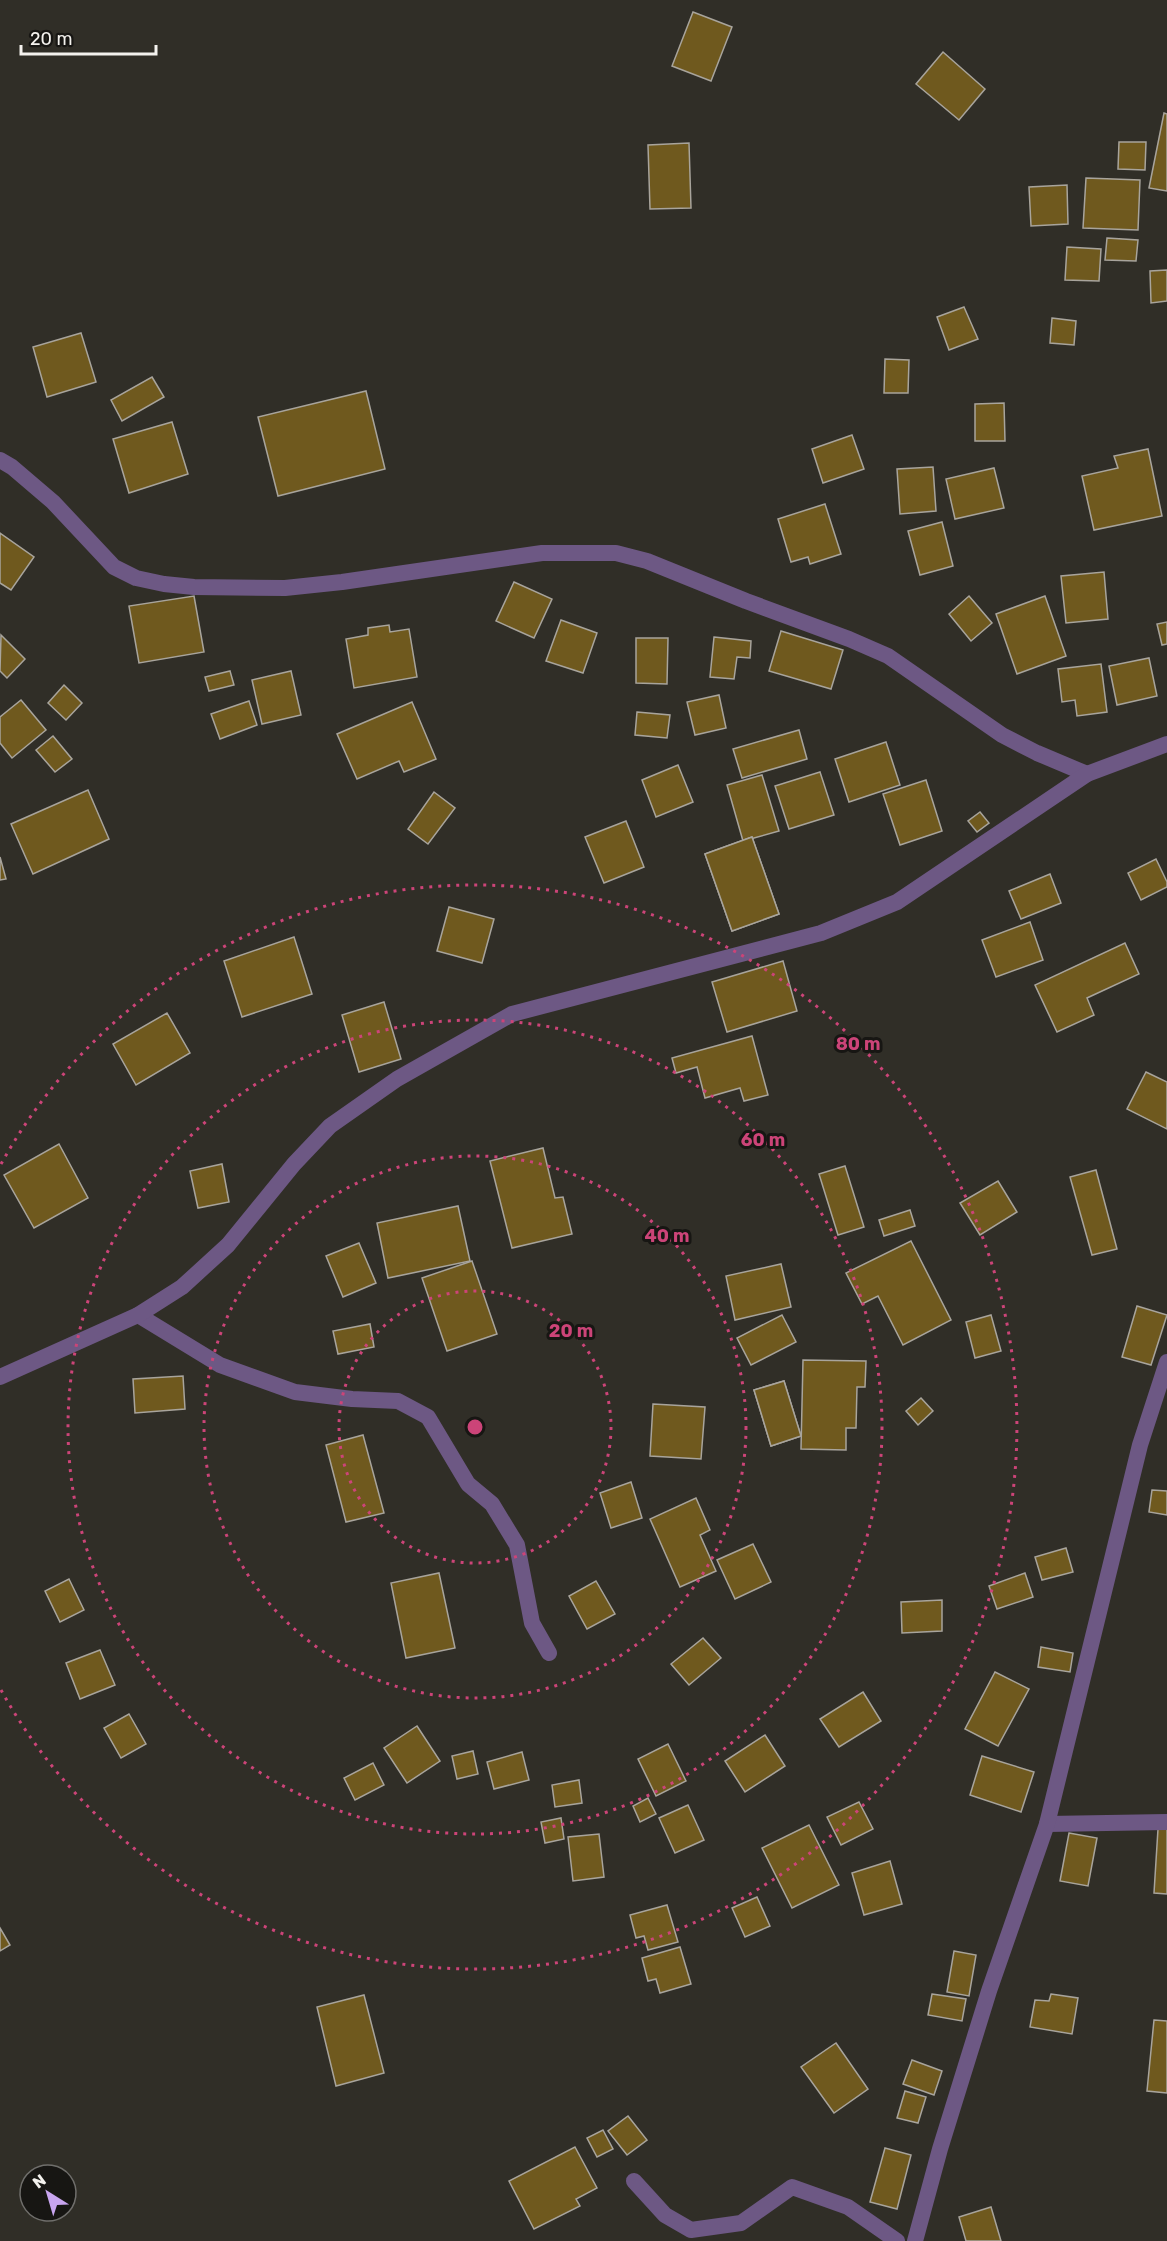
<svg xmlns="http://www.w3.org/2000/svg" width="1167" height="2241" viewBox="0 0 1167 2241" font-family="Rubik,sans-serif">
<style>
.building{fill:#6f591e;stroke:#a8a49c;stroke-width:1.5}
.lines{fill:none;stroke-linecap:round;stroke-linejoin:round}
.minor{stroke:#6d5884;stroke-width:16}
.ring{fill:none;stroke:#cc4478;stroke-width:3;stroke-dasharray:3 6}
.centre{fill:#cc4478;stroke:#171613;stroke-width:3}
.ring-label{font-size:18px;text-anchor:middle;font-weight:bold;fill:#cc4478;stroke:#171613;stroke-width:6;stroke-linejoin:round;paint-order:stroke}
</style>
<rect width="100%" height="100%" fill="#302e27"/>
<g class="building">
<polygon points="693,12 732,27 711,81 672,66"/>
<polygon points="943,52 985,89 959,120 916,84"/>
<polygon points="1164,113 1167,114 1167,191 1149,188"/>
<polygon points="1119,142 1146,142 1145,170 1118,169"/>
<polygon points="689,143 691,208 650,209 648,145"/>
<polygon points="1086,178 1140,180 1138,230 1083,228"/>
<polygon points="1067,185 1068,224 1031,226 1029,187"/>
<polygon points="1107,238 1138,240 1136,261 1105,260"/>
<polygon points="1067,247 1101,249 1099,281 1065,280"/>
<polygon points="1167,270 1167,301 1151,303 1150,271"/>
<polygon points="964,307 978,339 949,350 937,317"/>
<polygon points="1052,318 1076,321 1074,345 1050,343"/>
<polygon points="81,333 96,382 47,397 33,347"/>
<polygon points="885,359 909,360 908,393 884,393"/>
<polygon points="152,377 164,397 122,421 111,400"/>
<polygon points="366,391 385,469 278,496 258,417"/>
<polygon points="1004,403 1005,441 975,441 975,404"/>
<polygon points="172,422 188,474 129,493 113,439"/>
<polygon points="852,435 864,469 823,483 812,449"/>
<polygon points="1148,449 1162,516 1094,530 1082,476 1118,468 1114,456"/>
<polygon points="933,467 936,511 900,514 897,469"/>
<polygon points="994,468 1004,508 955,519 946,479"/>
<polygon points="825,504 841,554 810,564 808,557 791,562 778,519"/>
<polygon points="942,522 953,566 920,575 908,531"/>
<polygon points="0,533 34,557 11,590 0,583"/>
<polygon points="1104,572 1108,619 1066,623 1061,576"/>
<polygon points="514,582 552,599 534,638 496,621"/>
<polygon points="194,596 204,652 139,663 129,606"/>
<polygon points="969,596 992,623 971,641 949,614"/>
<polygon points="1045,596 1066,656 1017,674 996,614"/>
<polygon points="561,620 597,633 583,673 546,661"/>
<polygon points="1167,622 1167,644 1162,645 1157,624"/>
<polygon points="389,625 390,632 409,629 417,677 354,688 346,639 368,635 368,628"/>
<polygon points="781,631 843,650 831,689 769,671"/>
<polygon points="1,635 25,659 7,678 0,671"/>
<polygon points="714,637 751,641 750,658 737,657 734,679 710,677"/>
<polygon points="636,638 668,638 667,684 636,683"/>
<polygon points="1149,658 1157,696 1117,705 1109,666"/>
<polygon points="1101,664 1107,712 1077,716 1075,700 1062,702 1058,669"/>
<polygon points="230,671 234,685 209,691 205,677"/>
<polygon points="291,671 301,715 262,724 252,680"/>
<polygon points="64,685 82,703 66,720 48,703"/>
<polygon points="719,695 726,728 695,735 687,702"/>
<polygon points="21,700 46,730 12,758 0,743 0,717"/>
<polygon points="249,701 257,725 220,739 211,714"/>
<polygon points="412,702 436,759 404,772 399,761 357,779 337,734"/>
<polygon points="637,712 670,715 667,738 635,735"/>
<polygon points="799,730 807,759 742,778 733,749"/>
<polygon points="53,736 72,759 55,772 36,750"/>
<polygon points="886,742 900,785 849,802 835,759"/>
<polygon points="678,765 693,802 656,817 642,780"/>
<polygon points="820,772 834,815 789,829 775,786"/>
<polygon points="762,775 779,831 743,841 727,785"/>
<polygon points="926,780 942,831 900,845 883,794"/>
<polygon points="88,790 109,839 33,874 11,824"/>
<polygon points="434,792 455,808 428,844 408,829"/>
<polygon points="980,812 989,823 977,832 968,821"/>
<polygon points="626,821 644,867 604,883 585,837"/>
<polygon points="752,837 779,914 732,931 705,854"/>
<polygon points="752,837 779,914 732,931 705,854"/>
<polygon points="0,857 6,879 0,880"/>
<polygon points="1156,859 1167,882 1167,887 1141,900 1128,873"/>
<polygon points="1050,874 1061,903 1021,919 1009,891"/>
<polygon points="449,907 494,919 482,963 437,951"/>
<polygon points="1030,922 1043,960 996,977 982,940"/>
<polygon points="294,937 312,994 242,1017 224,961"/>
<polygon points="1125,943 1139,974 1087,998 1094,1015 1057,1032 1035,985"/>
<polygon points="783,961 797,1011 727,1032 712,982"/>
<polygon points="384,1002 401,1059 359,1072 342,1015"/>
<polygon points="167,1013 190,1053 136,1085 113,1044"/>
<polygon points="752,1036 768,1095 744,1101 740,1088 705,1098 697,1067 676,1073 672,1058"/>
<polygon points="1146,1072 1167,1082 1167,1129 1127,1109"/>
<polygon points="59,1144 88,1198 34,1228 4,1175"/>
<polygon points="543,1148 555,1198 563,1197 572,1234 512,1248 490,1161"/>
<polygon points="222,1164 229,1202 198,1208 190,1171"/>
<polygon points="845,1166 864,1227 838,1235 819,1174"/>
<polygon points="1096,1170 1117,1249 1092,1255 1070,1177"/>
<polygon points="998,1181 1017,1212 980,1235 960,1203"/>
<polygon points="458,1206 470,1261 388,1278 377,1223"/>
<polygon points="910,1210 915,1226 884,1236 879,1220"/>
<polygon points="911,1241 951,1320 903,1345 878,1296 862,1304 846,1273"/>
<polygon points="359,1243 376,1283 343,1297 326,1256"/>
<polygon points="472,1261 497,1334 447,1351 422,1278"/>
<polygon points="781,1264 791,1307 735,1320 726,1276"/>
<polygon points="1137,1306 1167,1315 1151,1365 1122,1357"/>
<polygon points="782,1315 796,1342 751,1365 737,1338"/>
<polygon points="991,1315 1001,1351 975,1358 966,1322"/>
<polygon points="370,1324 374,1347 338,1354 333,1331"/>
<polygon points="803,1360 866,1361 865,1387 857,1387 856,1428 846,1428 846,1450 801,1449"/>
<polygon points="183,1376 185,1409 135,1413 133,1379"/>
<polygon points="784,1381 801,1436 771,1446 754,1390"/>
<polygon points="784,1381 801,1436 771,1446 754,1390"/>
<polygon points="921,1398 933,1411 918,1425 906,1411"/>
<polygon points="653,1404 705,1407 701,1459 650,1456"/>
<polygon points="363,1435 384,1513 346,1522 326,1445"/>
<polygon points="631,1482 642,1518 611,1528 600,1493"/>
<polygon points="1152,1490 1167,1491 1167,1515 1149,1512"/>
<polygon points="696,1498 710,1530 700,1535 716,1571 680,1587 650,1519"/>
<polygon points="753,1544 771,1582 735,1599 717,1560"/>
<polygon points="1066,1548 1073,1572 1042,1580 1035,1557"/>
<polygon points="439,1573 455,1648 406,1658 391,1583"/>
<polygon points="1025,1573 1033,1597 997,1609 989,1586"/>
<polygon points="69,1579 84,1610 60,1622 45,1591"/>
<polygon points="596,1581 615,1614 587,1629 569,1596"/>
<polygon points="942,1600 942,1631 902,1633 901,1602"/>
<polygon points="703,1638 721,1658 689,1685 671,1664"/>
<polygon points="1041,1647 1073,1653 1070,1672 1038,1667"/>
<polygon points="100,1650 115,1685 80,1699 66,1663"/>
<polygon points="995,1672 1029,1689 998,1746 965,1729"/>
<polygon points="863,1692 881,1721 839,1747 820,1719"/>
<polygon points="129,1714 146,1744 121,1758 104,1728"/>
<polygon points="417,1726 440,1761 407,1783 384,1748"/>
<polygon points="765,1735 785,1766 745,1792 725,1761"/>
<polygon points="668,1744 686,1781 656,1796 638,1759"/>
<polygon points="473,1751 478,1774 457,1779 452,1756"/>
<polygon points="522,1752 529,1780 494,1789 487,1762"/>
<polygon points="982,1756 1034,1772 1021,1812 970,1795"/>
<polygon points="373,1763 384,1785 355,1800 344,1778"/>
<polygon points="579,1780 582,1803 555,1807 552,1785"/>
<polygon points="648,1798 656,1814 640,1822 633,1806"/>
<polygon points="859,1802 873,1829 841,1845 827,1817"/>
<polygon points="688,1805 704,1840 675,1853 659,1818"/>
<polygon points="561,1818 564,1839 545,1843 541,1822"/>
<polygon points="809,1825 839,1885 792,1908 762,1848"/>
<polygon points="1158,1829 1167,1829 1167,1894 1154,1893"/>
<polygon points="1069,1833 1097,1838 1088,1886 1060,1881"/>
<polygon points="599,1834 604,1877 573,1881 568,1837"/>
<polygon points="890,1861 902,1904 864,1915 852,1873"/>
<polygon points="757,1897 770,1926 745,1937 732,1908"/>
<polygon points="667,1905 678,1942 648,1950 644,1936 636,1938 630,1915"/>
<polygon points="0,1928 10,1945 0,1951"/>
<polygon points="680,1947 691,1984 660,1993 656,1979 648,1981 642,1958"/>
<polygon points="954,1951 976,1955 969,1996 947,1992"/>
<polygon points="932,1994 966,1999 962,2021 928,2015"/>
<polygon points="1051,1994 1078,1998 1072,2034 1030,2027 1035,2000 1049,2001"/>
<polygon points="364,1995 384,2073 336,2086 317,2007"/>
<polygon points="1154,2020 1167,2021 1167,2093 1147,2091"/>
<polygon points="836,2043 868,2089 834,2113 801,2067"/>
<polygon points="912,2060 942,2071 934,2095 903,2084"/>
<polygon points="905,2091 926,2097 918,2123 897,2118"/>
<polygon points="628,2116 647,2140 627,2155 608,2131"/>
<polygon points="603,2130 613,2149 597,2157 587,2138"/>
<polygon points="575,2147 597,2188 576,2199 580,2206 534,2229 509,2181"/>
<polygon points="885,2148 911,2155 897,2209 870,2202"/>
<polygon points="991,2207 1001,2241 966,2241 959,2217"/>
</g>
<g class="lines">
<g class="minor">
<polyline points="0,460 12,467 53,502 114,567 136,578 164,584 194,587 285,588 342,582 542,553 616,553 647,561 746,601 849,639 888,656 1002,735 1037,753 1087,774"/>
<polyline points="138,1315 220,1365 295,1392 352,1399 398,1401 428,1417 468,1484 492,1504 517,1545 532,1623 549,1653"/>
<polyline points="0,1377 138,1315 182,1287 228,1245 294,1164 330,1126 397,1079 512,1014 821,933 897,902 1087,774 1167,744"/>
<polyline points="1047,1824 1167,1822"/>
<polyline points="634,2181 665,2215 691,2230 741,2223 792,2187 848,2207 897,2241"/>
<polyline points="915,2241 940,2149 989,1991 1047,1824 1140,1445 1167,1362"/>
</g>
</g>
<g class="ring">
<circle cx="475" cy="1427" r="136"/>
<circle cx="475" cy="1427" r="271"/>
<circle cx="475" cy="1427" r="407"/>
<path d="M1 1164A542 542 0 1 1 1 1690"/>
</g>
<circle cx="475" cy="1427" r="9" class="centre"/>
<g class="ring-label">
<text x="858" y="1050">80 m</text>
<text x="763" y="1146">60 m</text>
<text x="667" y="1242">40 m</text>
<text x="571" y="1337">20 m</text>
</g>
<g transform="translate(48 2193) rotate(323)"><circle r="28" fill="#171613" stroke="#6f6e6b" stroke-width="1.5"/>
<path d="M0-4.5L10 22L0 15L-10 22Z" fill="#c8a5ef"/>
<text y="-9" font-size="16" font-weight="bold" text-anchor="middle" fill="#f4f2ee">N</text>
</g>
<path d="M21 45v9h135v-9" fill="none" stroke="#f4f2ee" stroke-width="3"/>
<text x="30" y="45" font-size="18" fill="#f4f2ee" stroke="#171613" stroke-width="4.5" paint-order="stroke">20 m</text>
</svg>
